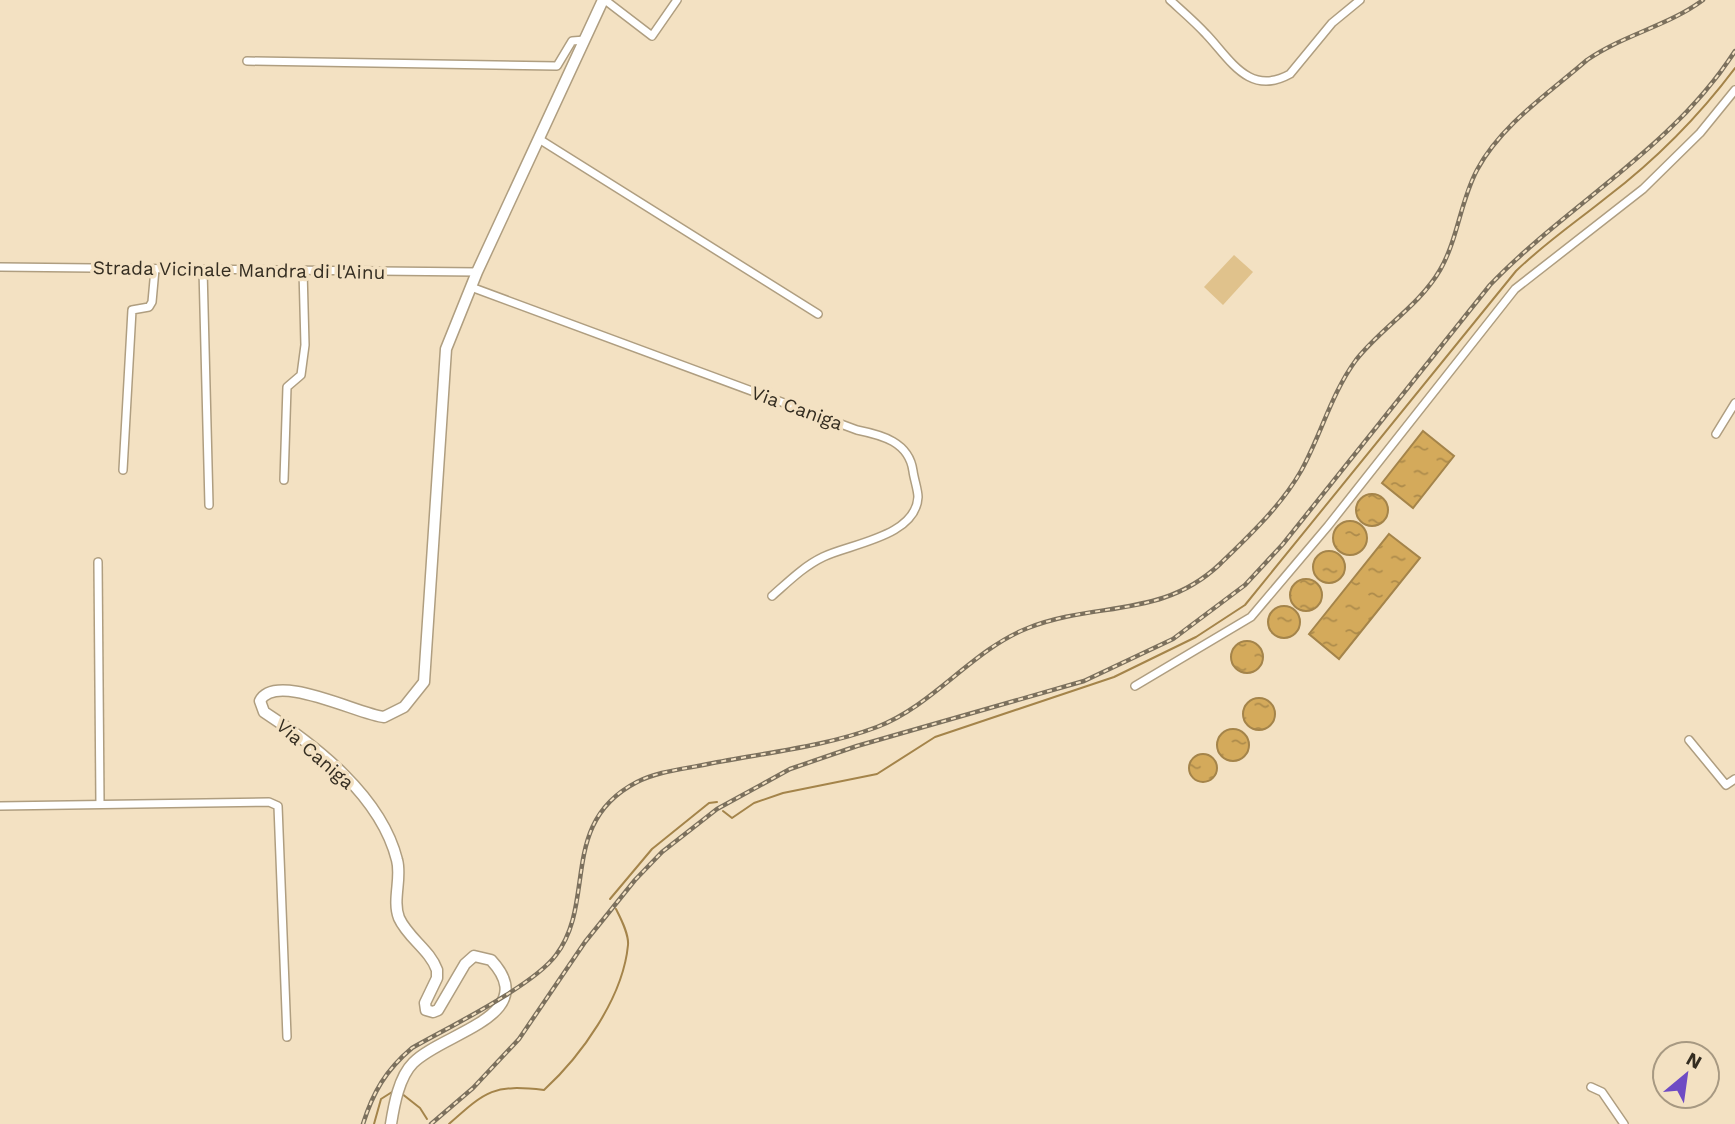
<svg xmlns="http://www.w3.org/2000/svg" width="1735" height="1124" viewBox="0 0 1735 1124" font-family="'Work Sans',sans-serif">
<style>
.grass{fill:#e0c28c}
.water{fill:url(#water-ripples);stroke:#a4844a;stroke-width:2}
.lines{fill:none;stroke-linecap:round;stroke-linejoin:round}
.stream{stroke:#a4844a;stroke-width:2}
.street-casing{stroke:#af9e80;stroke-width:10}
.secondary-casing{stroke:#af9e80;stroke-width:13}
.street{stroke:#fff;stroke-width:7}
.secondary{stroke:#fff;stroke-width:10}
.rail-casing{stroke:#7b705d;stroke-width:4.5}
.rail{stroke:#f3e1c2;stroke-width:2;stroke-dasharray:5;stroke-linecap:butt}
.labels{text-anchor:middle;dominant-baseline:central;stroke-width:7;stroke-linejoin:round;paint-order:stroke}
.street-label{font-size:19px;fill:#342d21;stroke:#f3e1c2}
</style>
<defs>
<pattern id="water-ripples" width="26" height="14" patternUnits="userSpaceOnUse" patternTransform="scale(1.75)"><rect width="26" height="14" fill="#d4aa5b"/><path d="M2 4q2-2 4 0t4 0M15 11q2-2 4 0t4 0" fill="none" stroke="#ad8b4b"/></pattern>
</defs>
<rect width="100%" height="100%" fill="#f3e1c2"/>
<polygon class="grass" points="1234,255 1253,272 1223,305 1204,287"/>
<g class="water">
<polygon points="1423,431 1454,456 1413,508 1382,483"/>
<circle cx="1372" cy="510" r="16"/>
<circle cx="1350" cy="538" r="17"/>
<polygon points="1389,534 1420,558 1339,659 1309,634"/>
<circle cx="1329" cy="567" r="16"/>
<circle cx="1306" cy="595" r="16"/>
<circle cx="1284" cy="622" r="16"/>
<circle cx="1247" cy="657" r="16"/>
<circle cx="1259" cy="714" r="16"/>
<circle cx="1233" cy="745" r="16"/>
<circle cx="1203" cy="768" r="14"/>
</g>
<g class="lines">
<g class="stream">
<path d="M723,811L732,818L754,803L783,793L877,774L935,737L1114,677L1196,637L1245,605L1516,271C1545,243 1576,222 1607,197C1654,161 1699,116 1735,68"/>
<polyline points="610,899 652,849 709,803 717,802"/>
<polyline points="401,1093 420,1108 427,1119"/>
<polyline points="374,1124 381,1099 392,1092"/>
<path d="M449,1124C486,1091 493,1084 544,1090C581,1056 623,998 628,945C629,934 621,919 616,909"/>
</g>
<g class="street-casing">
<g id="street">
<polyline points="605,0 652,36 677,0"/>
<path d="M1170,0C1182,11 1195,22 1206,34C1230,59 1249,97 1290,74L1332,23L1360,0"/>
<polyline points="247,61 557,66 572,41 585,40"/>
<polyline points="539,139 818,314"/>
<polyline points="0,267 477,272"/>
<polyline points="203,269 209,505"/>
<path d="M471,287L857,430C882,435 909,442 913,471C914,479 918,490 918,497C916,537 849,544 823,557C804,566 788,582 772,596"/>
<polyline points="1716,434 1735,403"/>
<polyline points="123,470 132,310 149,307 152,302 155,269"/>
<polyline points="284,480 287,387 301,375 305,345 303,270"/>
<polyline points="98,562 100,804"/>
<polyline points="1135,686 1251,617 1328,526 1515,289 1643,189 1700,133 1735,90"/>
<polyline points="1689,740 1726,785 1735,779"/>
<polyline points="0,806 269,802 278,806 287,1037"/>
<polyline points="1591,1087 1602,1092 1624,1124"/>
</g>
</g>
<g class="secondary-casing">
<path id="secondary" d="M391,1124C394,1105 399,1077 413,1063C442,1033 543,1016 491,960L474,956L465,964L438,1010L433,1012L426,1010L425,1003L437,978V970C430,950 408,938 399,918C392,900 402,878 397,860C381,796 316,746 264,712L260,701C275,671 360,715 384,717L404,707L424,682L446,349L477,272L603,0"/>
</g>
<use href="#street" class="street"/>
<use href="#secondary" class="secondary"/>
<g class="rail-casing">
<g id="rail">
<path d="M363,1124C373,1092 386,1070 412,1048C449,1027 533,986 556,955C597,901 558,823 637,782C658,771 685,769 708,764C763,753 824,747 877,727C934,705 972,650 1028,628C1096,601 1162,619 1220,564C1249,536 1281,506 1301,471C1321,435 1331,394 1356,360C1381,328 1419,306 1440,270C1458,239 1460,202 1477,170C1501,125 1549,93 1587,60C1623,35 1668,26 1703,0"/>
<path d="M431,1124L473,1088L519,1039L585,942L635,880L662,852L717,809L790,769L857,746L1084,681L1173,639L1245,585L1283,544L1490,285C1569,203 1672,149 1735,51"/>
</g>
</g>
<use href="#rail" class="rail"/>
</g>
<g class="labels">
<g class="street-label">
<text transform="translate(239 270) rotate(1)">Strada Vicinale Mandra di l'Ainu</text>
<text transform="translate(797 408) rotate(20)">Via Caniga</text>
<text transform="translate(315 754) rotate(41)">Via Caniga</text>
</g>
</g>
<g transform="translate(1686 1075) rotate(29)"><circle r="33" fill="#f3e1c2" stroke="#a79982" stroke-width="2"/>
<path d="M0-5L12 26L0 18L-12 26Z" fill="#6e4bc4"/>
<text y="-10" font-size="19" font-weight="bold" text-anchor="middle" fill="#342d21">N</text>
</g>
</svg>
